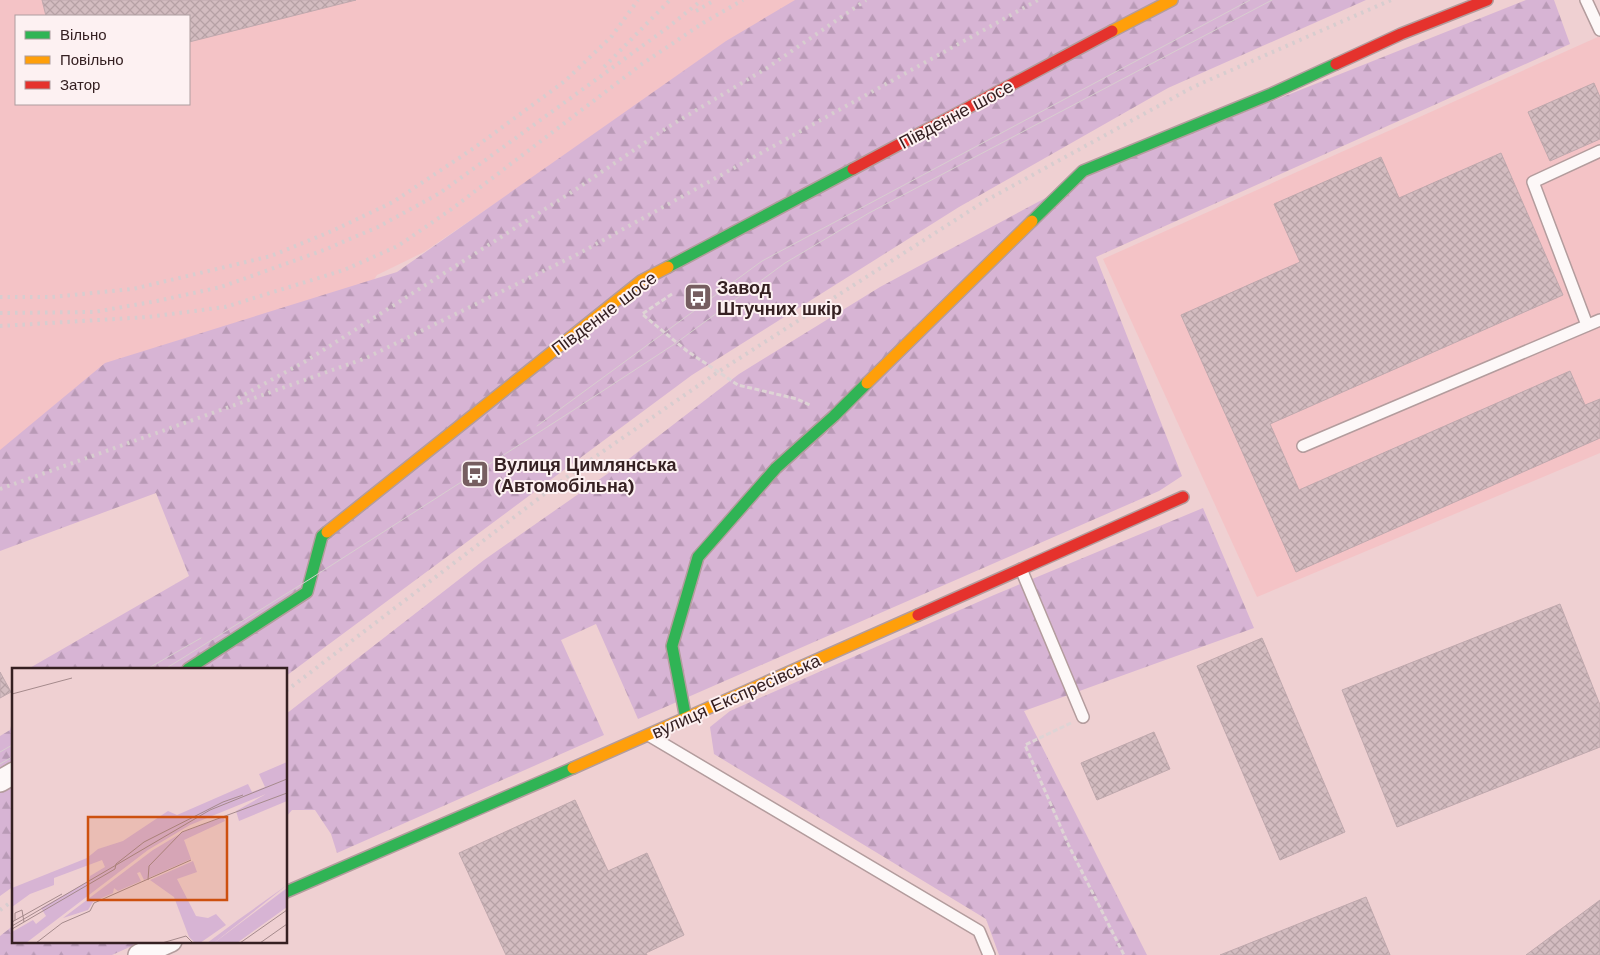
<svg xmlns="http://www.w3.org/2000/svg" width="1600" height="955" viewBox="0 0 1600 955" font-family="'Work Sans',sans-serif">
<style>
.built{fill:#f4c3c6;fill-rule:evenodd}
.forest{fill:url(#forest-firs)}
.building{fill:url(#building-cross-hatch);stroke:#bfa8ad}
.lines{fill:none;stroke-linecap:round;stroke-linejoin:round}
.lane-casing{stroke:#b39c9d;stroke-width:14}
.street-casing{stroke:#b39c9d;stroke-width:24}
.fast-casing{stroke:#b39c9d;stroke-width:14}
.slow-casing{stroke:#b39c9d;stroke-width:14}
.jam-casing{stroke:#b39c9d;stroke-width:14}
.path{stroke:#ded4d5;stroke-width:3;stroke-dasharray:5 2.5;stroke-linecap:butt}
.lane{stroke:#fdf8f8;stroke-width:11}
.street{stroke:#fdf8f8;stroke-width:21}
.fast{stroke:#30b455;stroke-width:11}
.slow{stroke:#ff9f0a;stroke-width:11}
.jam{stroke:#e5322d;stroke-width:11}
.tram{stroke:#d7cdcf;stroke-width:1}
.rail{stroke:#d7cdcf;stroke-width:4;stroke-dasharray:2.5 5;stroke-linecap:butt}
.labels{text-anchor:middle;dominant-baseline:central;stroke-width:4;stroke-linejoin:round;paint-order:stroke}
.street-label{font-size:18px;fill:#352022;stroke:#fdf1f2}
.poi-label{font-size:18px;font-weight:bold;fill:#352022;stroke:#fdf1f2;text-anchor:start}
.inset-road{fill:none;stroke:#a58a8c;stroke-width:1}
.view{fill:#cd500f;fill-opacity:0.15;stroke:#cd500f;stroke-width:2.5}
.inset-edge{fill:none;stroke:#352022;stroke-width:2.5}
</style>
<defs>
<pattern id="forest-firs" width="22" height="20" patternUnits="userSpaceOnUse" patternTransform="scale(1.25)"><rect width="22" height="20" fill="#d7b4d4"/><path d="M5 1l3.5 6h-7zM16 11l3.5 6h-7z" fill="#b99ab6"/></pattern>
<pattern id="building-cross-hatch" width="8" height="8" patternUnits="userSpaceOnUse" patternTransform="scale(1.25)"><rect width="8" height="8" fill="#d3bcc0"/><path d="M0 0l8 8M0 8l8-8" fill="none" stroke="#b6a1a5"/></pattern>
</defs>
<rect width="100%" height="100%" fill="#efd0d2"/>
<g class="built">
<path d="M0,0H945L509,194L424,252L377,275L361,299L0,453ZM16,16H189V104H16Z"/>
<polygon points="1600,36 1600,453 1257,597 1103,259"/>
</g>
<g class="forest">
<polygon points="795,0 1366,0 1168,88 959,207 692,375 286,676 286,669 28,669 189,576 156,493 0,551 0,450 105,363 397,272 726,41"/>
<polygon points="1526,0 1554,0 1570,44 1096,257 1182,476 1159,491 638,719 596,624 561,640 604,735 337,853 331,834 315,810 292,810 286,817 286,714 484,560 630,458 739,374 880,287 1092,173"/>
<polygon points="1203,508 1254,628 1024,711 1147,955 999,955 986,919 714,754 710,727 730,711 994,595"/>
<polygon points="14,714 14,886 0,896 0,736 10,730"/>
<polygon points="14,925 14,941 143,941 112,955 0,955 0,936"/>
</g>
<g class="building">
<polygon points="42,0 356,0 189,42 189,16 46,16"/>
<polygon points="1594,83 1600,97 1600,139 1550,161 1528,112"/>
<polygon points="1501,153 1563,295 1270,424 1299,490 1570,371 1585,405 1600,399 1600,438 1296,572 1181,315 1300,262 1274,204 1381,157 1399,198"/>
<polygon points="1560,604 1600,705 1600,747 1397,827 1342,690"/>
<polygon points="1262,638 1345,832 1280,860 1197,666"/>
<polygon points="0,672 11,692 0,698"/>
<polygon points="1154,732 1170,769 1097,800 1081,763"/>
<polygon points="575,800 608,871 647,853 684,935 646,953 647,955 506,955 459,853"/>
<polygon points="1366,897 1390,955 1220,955"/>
<polygon points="1600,900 1600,955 1526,955"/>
</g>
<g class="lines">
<g class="lane-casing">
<g id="lane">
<polyline points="1586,0 1600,30"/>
<polyline points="1587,325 1533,182 1600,151"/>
<polyline points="1303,446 1600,320"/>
<polyline points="1021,569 1083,717"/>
<polyline points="650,736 979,931 989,955"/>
</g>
</g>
<g class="street-casing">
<g id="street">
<polyline points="0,781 14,773"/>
<polyline points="139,955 171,941"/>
</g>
</g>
<g class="fast-casing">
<g id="fast">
<polyline points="1032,221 1083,171 1271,94 1336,64"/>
<polyline points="668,267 853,169"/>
<polyline points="188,669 307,592 322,536 327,532"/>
<polyline points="686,719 672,646 698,557 776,468 834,416 867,383"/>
<polyline points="286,892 573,768"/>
</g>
</g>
<g class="slow-casing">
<g id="slow">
<polyline points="1112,31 1172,0"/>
<polyline points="867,383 1032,221"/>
<polyline points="327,532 641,281 668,267"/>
<polyline points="573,768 918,615"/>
</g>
</g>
<g class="jam-casing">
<g id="jam">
<polyline points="1336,64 1401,34 1487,0"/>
<polyline points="853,169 1112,31"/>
<polyline points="918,615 1183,497"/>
</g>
</g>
<g class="path">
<polyline points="672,294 642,314 687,351 738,385 797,399 810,405"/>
<polyline points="1071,723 1025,745 1069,846 1124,955"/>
</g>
<use href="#lane" class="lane"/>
<use href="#street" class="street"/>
<use href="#fast" class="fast"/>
<use href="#slow" class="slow"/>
<use href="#jam" class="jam"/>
<g class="tram">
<polyline points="537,426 762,261 1250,0"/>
<polyline points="147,669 201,638"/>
<polyline points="165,669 310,579 569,413 676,343 785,263 869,213 1272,0"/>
<polyline points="0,752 14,744"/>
<polyline points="0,764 14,756"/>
</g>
<g class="rail">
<polyline points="696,11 715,0"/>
<polyline points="604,67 670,0"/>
<polyline points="0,297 52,297 133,289 271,256 332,231 393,202 474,148 565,81 612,36 638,0"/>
<polyline points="0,313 94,312 157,301 221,287 324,250 378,227 440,193 667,28 702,0"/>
<polyline points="0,326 148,317 225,307 344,270 398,246 453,208 642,64 703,23 743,0"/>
<polyline points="238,398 306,361 575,190 668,127 767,68 866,0"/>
<polyline points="0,489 366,358 578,254 1038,0"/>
<polyline points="286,691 576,470 718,372 985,201 1193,87 1391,0"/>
<polyline points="0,910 14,900"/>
</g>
</g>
<defs>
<g id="bus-square" transform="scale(1.4375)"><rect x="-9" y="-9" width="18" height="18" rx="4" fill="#765e60" stroke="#fdf1f2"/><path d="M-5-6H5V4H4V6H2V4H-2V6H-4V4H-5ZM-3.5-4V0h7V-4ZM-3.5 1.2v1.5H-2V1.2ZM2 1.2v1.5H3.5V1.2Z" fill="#fff"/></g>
</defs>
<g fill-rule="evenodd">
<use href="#bus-square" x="698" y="297"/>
<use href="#bus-square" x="475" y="474"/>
</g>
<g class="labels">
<g class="street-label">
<text transform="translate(956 114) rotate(-28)">Південне шосе</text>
<text transform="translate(604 313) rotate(-37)">Південне шосе</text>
<text transform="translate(736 696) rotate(-24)">вулиця Експресівська</text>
</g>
<g class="poi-label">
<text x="717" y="287">Завод<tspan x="717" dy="21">Штучних шкір</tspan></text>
<text x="494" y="464">Вулиця Цимлянська<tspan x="494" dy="21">(Автомобільна)</tspan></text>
</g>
</g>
<g transform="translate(12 668)">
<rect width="275" height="275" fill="#efd0d2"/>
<path d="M275,217L202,275H195L226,252Z" fill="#d7b4d4"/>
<path d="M275,94V133L227,153L224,143L254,126L178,157L136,182L14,275H0V264L21,252L24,256L34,248L29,240L77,213L78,208L93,199L90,192L42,210V217L18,226L0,239V220L75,190L86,181L111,173L156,143L165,147L236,116L240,124L253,119L247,106ZM211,149L213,153L172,172L179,191L132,212L128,204L125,205L129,213L106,223L102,220L101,225L81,234L76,242L51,250L141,182L171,164ZM181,193L185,204L165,211L184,248L196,250L204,246L214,257L188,275H183L177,269L162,229L138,212ZM275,220V239L225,275H202Z" fill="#d7b4d4"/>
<path class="inset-road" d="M0,26L60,10M136,212L137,198L170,164L275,125M3,252V245L10,242L12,254M0,254L50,226M0,258L198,142L275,111M0,261L103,201L104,196L132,174L211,134L231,127M24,275L50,255L78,243L82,235L179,192M150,275L174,268L181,275M228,275L275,242M248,275L275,256"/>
<path class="view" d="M76,149H215V232H76Z"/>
<rect width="275" height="275" class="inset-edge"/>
</g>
<rect x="15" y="15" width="175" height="90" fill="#fdf1f2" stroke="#ad9d9f"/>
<rect x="25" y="31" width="25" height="8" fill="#30b455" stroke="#ad9d9f"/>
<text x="60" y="40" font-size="15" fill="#352022">Вільно</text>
<rect x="25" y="56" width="25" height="8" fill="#ff9f0a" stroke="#ad9d9f"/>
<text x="60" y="65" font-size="15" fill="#352022">Повільно</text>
<rect x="25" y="81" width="25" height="8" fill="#e5322d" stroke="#ad9d9f"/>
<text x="60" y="90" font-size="15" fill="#352022">Затор</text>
</svg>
